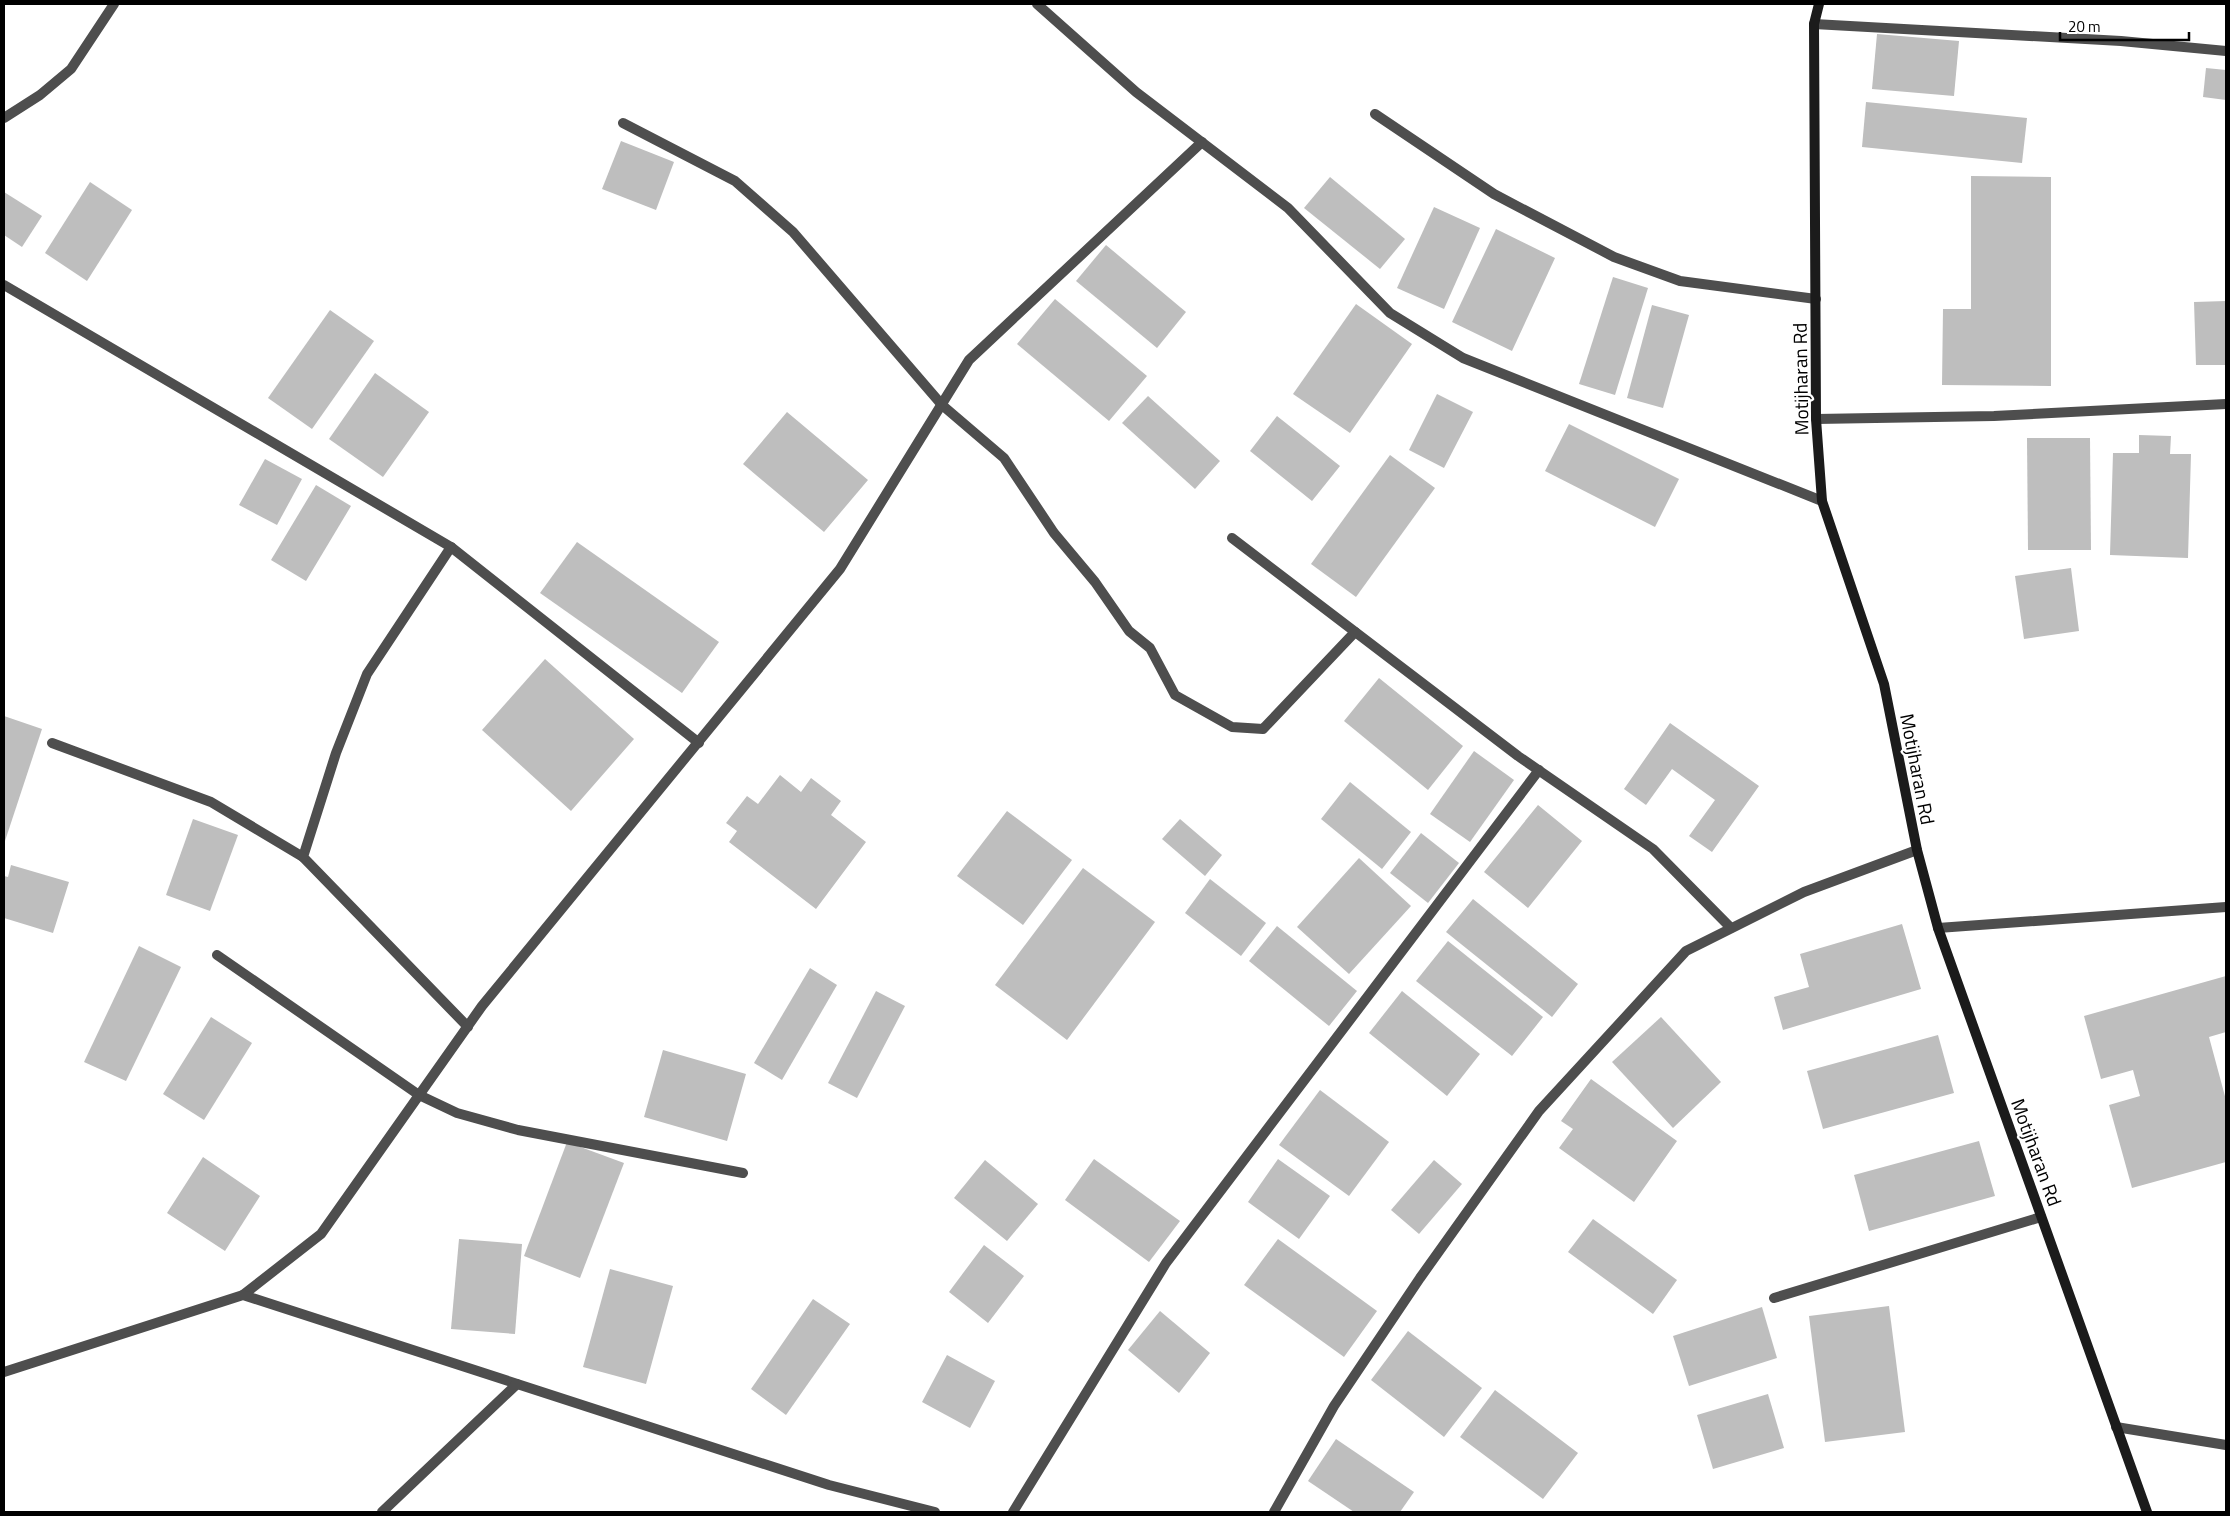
<svg xmlns="http://www.w3.org/2000/svg" width="2230" height="1516" viewBox="0 0 2230 1516" font-family="'Titillium Web',sans-serif">
<style>
.building{fill:#bebebe}
.lines{fill:none;stroke-linecap:round;stroke-linejoin:round}
.street{stroke:#4e4e4e;stroke-width:10}
.secondary{stroke:#1b1b1b;stroke-width:10}
.labels{text-anchor:middle;dominant-baseline:central;stroke-width:4.5;stroke-linejoin:round;paint-order:stroke}
.street-label{font-size:19px;fill:#000;stroke:#fff}
</style>
<rect width="100%" height="100%" fill="#fff"/>
<g class="building">
<polygon points="1877,34 1959,41 1954,96 1872,89"/>
<polygon points="2206,68 2226,70 2226,100 2203,97"/>
<polygon points="1866,102 2027,118 2022,163 1862,147"/>
<polygon points="621,141 674,162 656,210 602,189"/>
<polygon points="1971,176 2051,177 2051,386 1942,385 1943,309 1971,309"/>
<polygon points="1330,177 1405,239 1380,269 1304,208"/>
<polygon points="90,182 132,210 87,281 45,253"/>
<polygon points="4,192 42,216 22,247 4,235"/>
<polygon points="1434,207 1480,228 1444,309 1397,288"/>
<polygon points="1496,229 1555,258 1512,351 1452,322"/>
<polygon points="1106,245 1186,312 1157,348 1076,281"/>
<polygon points="1613,277 1648,288 1615,395 1579,384"/>
<polygon points="1055,299 1147,376 1109,421 1017,344"/>
<polygon points="2226,301 2226,365 2196,365 2194,302"/>
<polygon points="1356,304 1412,344 1350,433 1293,394"/>
<polygon points="1652,305 1689,315 1663,408 1627,398"/>
<polygon points="330,310 374,341 312,429 268,398"/>
<polygon points="375,373 429,412 383,477 329,439"/>
<polygon points="1437,394 1473,412 1444,468 1409,450"/>
<polygon points="1148,396 1220,461 1195,489 1122,423"/>
<polygon points="787,412 868,480 824,532 743,464"/>
<polygon points="1277,416 1340,466 1312,501 1250,451"/>
<polygon points="1569,424 1679,479 1655,527 1545,471"/>
<polygon points="2139,435 2171,436 2170,454 2191,454 2188,558 2110,555 2113,453 2139,453"/>
<polygon points="2027,438 2090,438 2091,550 2028,550"/>
<polygon points="1390,455 1435,488 1356,597 1311,564"/>
<polygon points="265,459 302,479 277,525 239,505"/>
<polygon points="316,485 351,506 306,581 271,560"/>
<polygon points="577,542 719,642 682,693 540,593"/>
<polygon points="2071,568 2079,631 2024,639 2015,576"/>
<polygon points="545,659 634,739 571,811 482,730"/>
<polygon points="1379,678 1463,746 1428,790 1344,721"/>
<polygon points="4,716 42,729 4,844"/>
<polygon points="1670,723 1759,786 1712,852 1689,836 1715,800 1672,769 1646,805 1624,789"/>
<polygon points="1474,751 1514,780 1470,842 1430,814"/>
<polygon points="780,775 801,792 811,778 841,801 831,815 866,842 816,909 729,842 737,831 726,823 747,796 758,804"/>
<polygon points="1350,782 1411,832 1382,869 1321,819"/>
<polygon points="1538,805 1582,841 1528,908 1484,872"/>
<polygon points="1007,811 1072,860 1023,925 957,876"/>
<polygon points="193,819 238,835 210,911 166,895"/>
<polygon points="1180,819 1222,855 1205,876 1162,839"/>
<polygon points="1421,833 1459,863 1428,903 1390,873"/>
<polygon points="1359,858 1411,906 1349,974 1297,927"/>
<polygon points="11,865 69,882 53,933 4,918 4,876 8,877"/>
<polygon points="1083,868 1155,922 1067,1040 995,985"/>
<polygon points="1210,879 1266,923 1241,956 1185,913"/>
<polygon points="1473,899 1578,984 1552,1017 1446,932"/>
<polygon points="1902,924 1921,989 1783,1030 1774,997 1809,987 1800,954"/>
<polygon points="1277,926 1357,991 1329,1026 1249,961"/>
<polygon points="1448,941 1543,1017 1512,1056 1416,981"/>
<polygon points="139,946 181,967 126,1081 84,1062"/>
<polygon points="810,968 837,985 782,1080 754,1063"/>
<polygon points="2226,976 2226,1032 2209,1037 2226,1100 2226,1162 2132,1188 2109,1105 2140,1096 2133,1070 2101,1079 2084,1016"/>
<polygon points="876,991 905,1006 857,1098 828,1083"/>
<polygon points="1402,991 1480,1054 1447,1096 1369,1033"/>
<polygon points="211,1017 252,1043 204,1120 163,1094"/>
<polygon points="1661,1017 1721,1082 1673,1128 1612,1062"/>
<polygon points="1938,1035 1954,1093 1823,1129 1807,1071"/>
<polygon points="663,1050 746,1074 727,1141 644,1117"/>
<polygon points="1591,1079 1677,1141 1634,1202 1559,1148 1573,1129 1561,1121"/>
<polygon points="1320,1090 1389,1142 1349,1196 1279,1145"/>
<polygon points="1979,1141 1995,1196 1869,1231 1854,1175"/>
<polygon points="567,1142 624,1163 580,1278 524,1256"/>
<polygon points="203,1157 260,1196 225,1251 167,1213"/>
<polygon points="1094,1159 1180,1221 1149,1262 1065,1200"/>
<polygon points="1278,1159 1330,1196 1299,1239 1248,1202"/>
<polygon points="985,1160 1038,1204 1007,1241 954,1198"/>
<polygon points="1434,1160 1462,1184 1419,1234 1391,1210"/>
<polygon points="1593,1219 1677,1280 1653,1314 1568,1252"/>
<polygon points="459,1239 522,1244 515,1334 451,1329"/>
<polygon points="1278,1239 1377,1311 1344,1357 1244,1285"/>
<polygon points="984,1245 1024,1276 988,1323 949,1292"/>
<polygon points="610,1269 673,1286 646,1384 583,1367"/>
<polygon points="813,1299 850,1324 786,1415 751,1389"/>
<polygon points="1889,1306 1905,1432 1825,1442 1809,1316"/>
<polygon points="1762,1307 1777,1358 1689,1386 1673,1336"/>
<polygon points="1160,1311 1210,1353 1179,1393 1128,1350"/>
<polygon points="1408,1331 1482,1388 1444,1437 1371,1380"/>
<polygon points="947,1355 995,1381 970,1428 922,1402"/>
<polygon points="1495,1390 1578,1453 1543,1499 1460,1437"/>
<polygon points="1768,1394 1784,1448 1713,1469 1697,1415"/>
<polygon points="1336,1439 1414,1492 1400,1512 1354,1512 1308,1481"/>
</g>
<g class="lines">
<g class="street">
<polyline points="1037,4 1136,92 1288,208 1390,313 1463,358 1822,501"/>
<polyline points="1814,24 2121,41 2226,51"/>
<polyline points="1375,114 1494,194 1614,257 1680,281 1816,299"/>
<polyline points="4,118 40,95 71,69 114,4"/>
<polyline points="623,123 735,181 793,232 942,405 1004,458 1054,533 1095,582 1129,631 1150,648 1175,695 1232,727 1263,729 1355,632"/>
<polyline points="4,285 451,547 699,743"/>
<polyline points="1816,419 1994,416 2226,404"/>
<polyline points="1232,538 1518,756 1653,849 1731,928"/>
<polyline points="451,547 367,674 336,753 303,857 468,1027"/>
<polyline points="52,743 211,802 303,857"/>
<polyline points="1938,928 2226,907"/>
<polyline points="217,955 419,1095 457,1113 518,1130 743,1173"/>
<polyline points="243,1295 321,1234 482,1006 840,569 969,360 1202,142"/>
<polyline points="1774,1298 2041,1217"/>
<polyline points="4,1372 243,1295 829,1485 935,1512"/>
<polyline points="2116,1427 2226,1445"/>
<polyline points="382,1512 517,1384"/>
<polyline points="1013,1512 1166,1263 1539,770"/>
<polyline points="1274,1512 1334,1406 1420,1278 1539,1111 1686,951 1804,892 1917,850"/>
</g>
<polyline class="secondary" points="1819,4 1814,24 1816,419 1822,501 1884,684 1917,850 1938,928 2147,1512"/>
</g>
<g class="labels">
<g class="street-label">
<text transform="translate(1800 379) rotate(-91)">Motijharan Rd</text>
<text transform="translate(1918 769) rotate(79)">Motijharan Rd</text>
<text transform="translate(2037 1152) rotate(70)">Motijharan Rd</text>
</g>
</g>
<rect width="2230" height="1516" fill="none" stroke="#000000" stroke-width="10"/>
<path d="M2060 32v8h129v-8" fill="none" stroke="#000000" stroke-width="2.5"/>
<text x="2068" y="32" font-size="15" fill="#000000" stroke="#ffffff" stroke-width="4" paint-order="stroke">20 m</text>
</svg>
